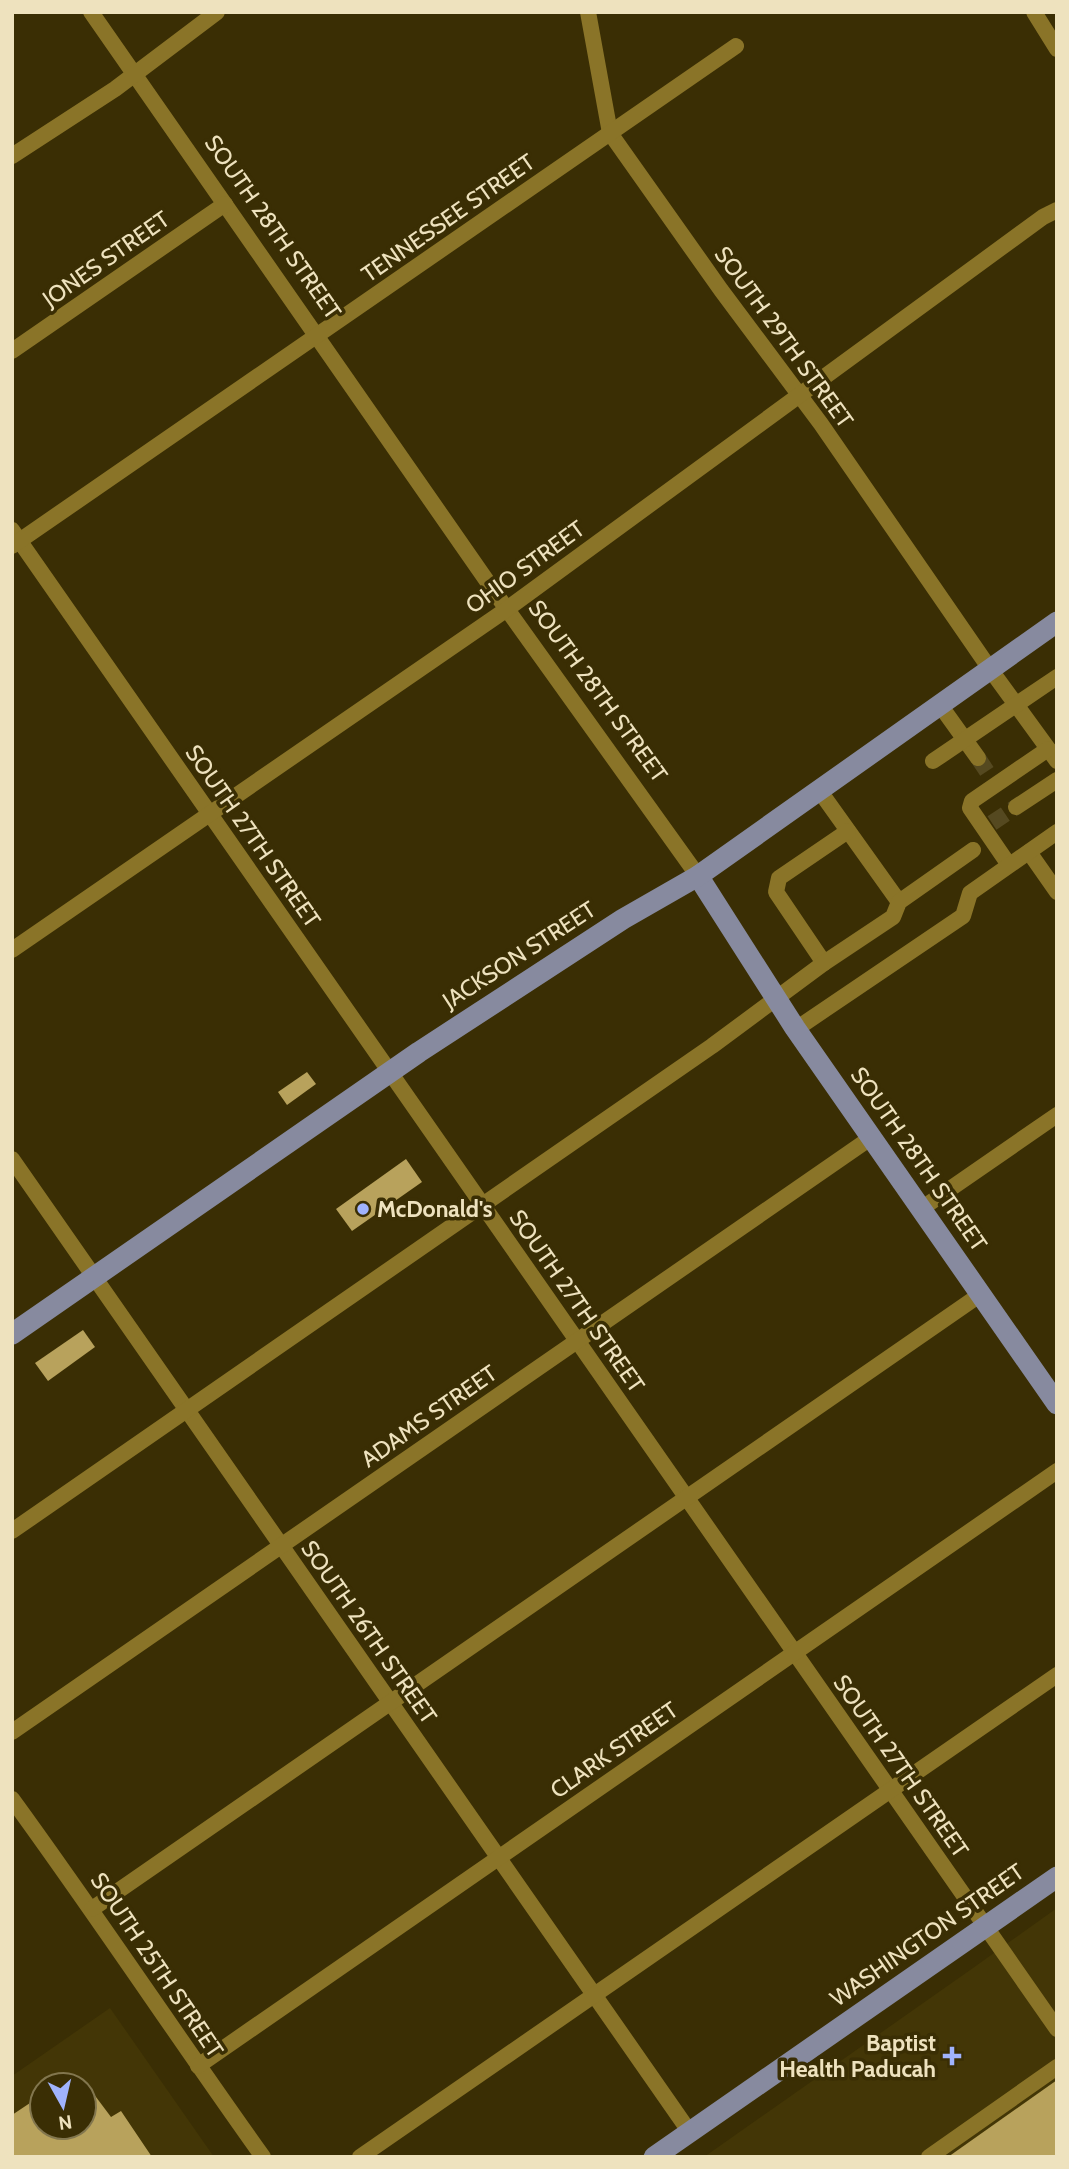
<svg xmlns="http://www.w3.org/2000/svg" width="1069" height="2169" viewBox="0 0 1069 2169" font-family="Cabin,sans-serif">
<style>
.built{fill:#433606;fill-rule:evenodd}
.building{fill:#b8a25c}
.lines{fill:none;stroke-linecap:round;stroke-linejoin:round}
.minor-tunnel{stroke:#554920;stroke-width:16;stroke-dasharray:16 8;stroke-linecap:butt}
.minor{stroke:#8a7428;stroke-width:16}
.major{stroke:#878a9f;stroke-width:21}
.poi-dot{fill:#a0b3fd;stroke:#3a2e04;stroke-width:2.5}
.labels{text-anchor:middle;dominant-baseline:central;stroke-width:7;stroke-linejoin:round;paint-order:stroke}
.street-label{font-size:23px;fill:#eee2be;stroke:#3a2e04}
.poi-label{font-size:23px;font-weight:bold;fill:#eee2be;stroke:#3a2e04;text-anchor:start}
</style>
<rect width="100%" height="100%" fill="#3a2e04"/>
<g class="built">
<polygon points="1057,1908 1057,2157 704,2157 973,1968"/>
<path d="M110,2008L214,2157H12V2076ZM42,2085H84V2127H42Z"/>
</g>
<g class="building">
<polygon points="307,1072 316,1084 287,1105 278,1092"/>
<polygon points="406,1159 422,1182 352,1231 336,1209"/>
<polygon points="83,1330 95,1347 48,1381 35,1363"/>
<polygon points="1057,2080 1057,2157 948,2157"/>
<polygon points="84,2081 111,2117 121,2111 152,2157 12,2157 12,2115 42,2095 42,2127 84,2127"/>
</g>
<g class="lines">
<g class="minor-tunnel">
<polyline points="978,758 990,776"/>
<polyline points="992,823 1016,807"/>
</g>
<g class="minor">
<polyline points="91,12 496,594 698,876"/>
<polyline points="588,12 610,133 721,290 821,424 990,669 1057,761"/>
<polyline points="1034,12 1057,49"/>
<polyline points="12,156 115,89 217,12"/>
<polyline points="12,351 225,204"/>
<polyline points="12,530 1057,2029"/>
<polyline points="12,546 736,46"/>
<polyline points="940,705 978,758"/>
<polyline points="933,761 1057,677"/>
<polyline points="819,790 899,902"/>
<polyline points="1016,807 1057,780"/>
<polyline points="1029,852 1057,892"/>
<polyline points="1009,865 970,808 972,801 1048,749"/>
<polyline points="12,950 507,609 1043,217 1057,210"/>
<polyline points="824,963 776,892 779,878 848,831"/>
<polyline points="796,1029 963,916 970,893 1057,832"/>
<polyline points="12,1159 689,2131"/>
<polyline points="921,1209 1057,1115"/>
<polyline points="12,1531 712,1046 824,963 893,917 899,902 973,850"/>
<polyline points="12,1732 872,1137"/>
<path d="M12,1799C98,1917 178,2038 263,2157"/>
<polyline points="92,1909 981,1294"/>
<polyline points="198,2066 1057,1471"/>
<polyline points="360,2157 1057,1675"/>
<polyline points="929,2157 1057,2067"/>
</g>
<g class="major">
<polyline points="698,876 795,1028 1057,1404"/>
<polyline points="12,1334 419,1052 623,919 698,876 1057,622"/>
<polyline points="654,2157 1057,1877"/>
</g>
</g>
<g class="poi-dot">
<circle cx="363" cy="1209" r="7"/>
<path d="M948.5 2045.5h7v7h7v7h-7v7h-7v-7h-7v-7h7z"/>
</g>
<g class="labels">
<g class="street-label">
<text transform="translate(448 218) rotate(-35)">TENNESSEE STREET</text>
<text transform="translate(273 227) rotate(55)">SOUTH 28TH STREET</text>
<text transform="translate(106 259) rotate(-35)">JONES STREET</text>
<text transform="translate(784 337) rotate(54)">SOUTH 29TH STREET</text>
<text transform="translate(525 567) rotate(-36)">OHIO STREET</text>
<text transform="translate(598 691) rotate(54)">SOUTH 28TH STREET</text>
<text transform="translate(253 836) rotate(55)">SOUTH 27TH STREET</text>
<text transform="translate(519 955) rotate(-33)">JACKSON STREET</text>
<text transform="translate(919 1159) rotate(55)">SOUTH 28TH STREET</text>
<text transform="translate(577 1301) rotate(55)">SOUTH 27TH STREET</text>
<text transform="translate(429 1416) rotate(-35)">ADAMS STREET</text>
<text transform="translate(369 1632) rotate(55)">SOUTH 26TH STREET</text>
<text transform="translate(614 1750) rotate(-35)">CLARK STREET</text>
<text transform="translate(901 1766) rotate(55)">SOUTH 27TH STREET</text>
<text transform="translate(927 1935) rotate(-35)">WASHINGTON STREET</text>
<text transform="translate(157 1965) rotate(56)">SOUTH 25TH STREET</text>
</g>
<g class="poi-label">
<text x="377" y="1209">McDonald's</text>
<text x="936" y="2043" text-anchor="end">Baptist<tspan x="936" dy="26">Health Paducah</tspan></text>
</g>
</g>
<rect width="1069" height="2169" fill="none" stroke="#eee2be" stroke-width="28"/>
<g transform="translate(63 2106) rotate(172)"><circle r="33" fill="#3a2e04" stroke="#82764e" stroke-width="2"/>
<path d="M0-5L12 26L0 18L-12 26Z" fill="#a0b3fd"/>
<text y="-10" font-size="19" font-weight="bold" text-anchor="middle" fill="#eee2be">N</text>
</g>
</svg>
